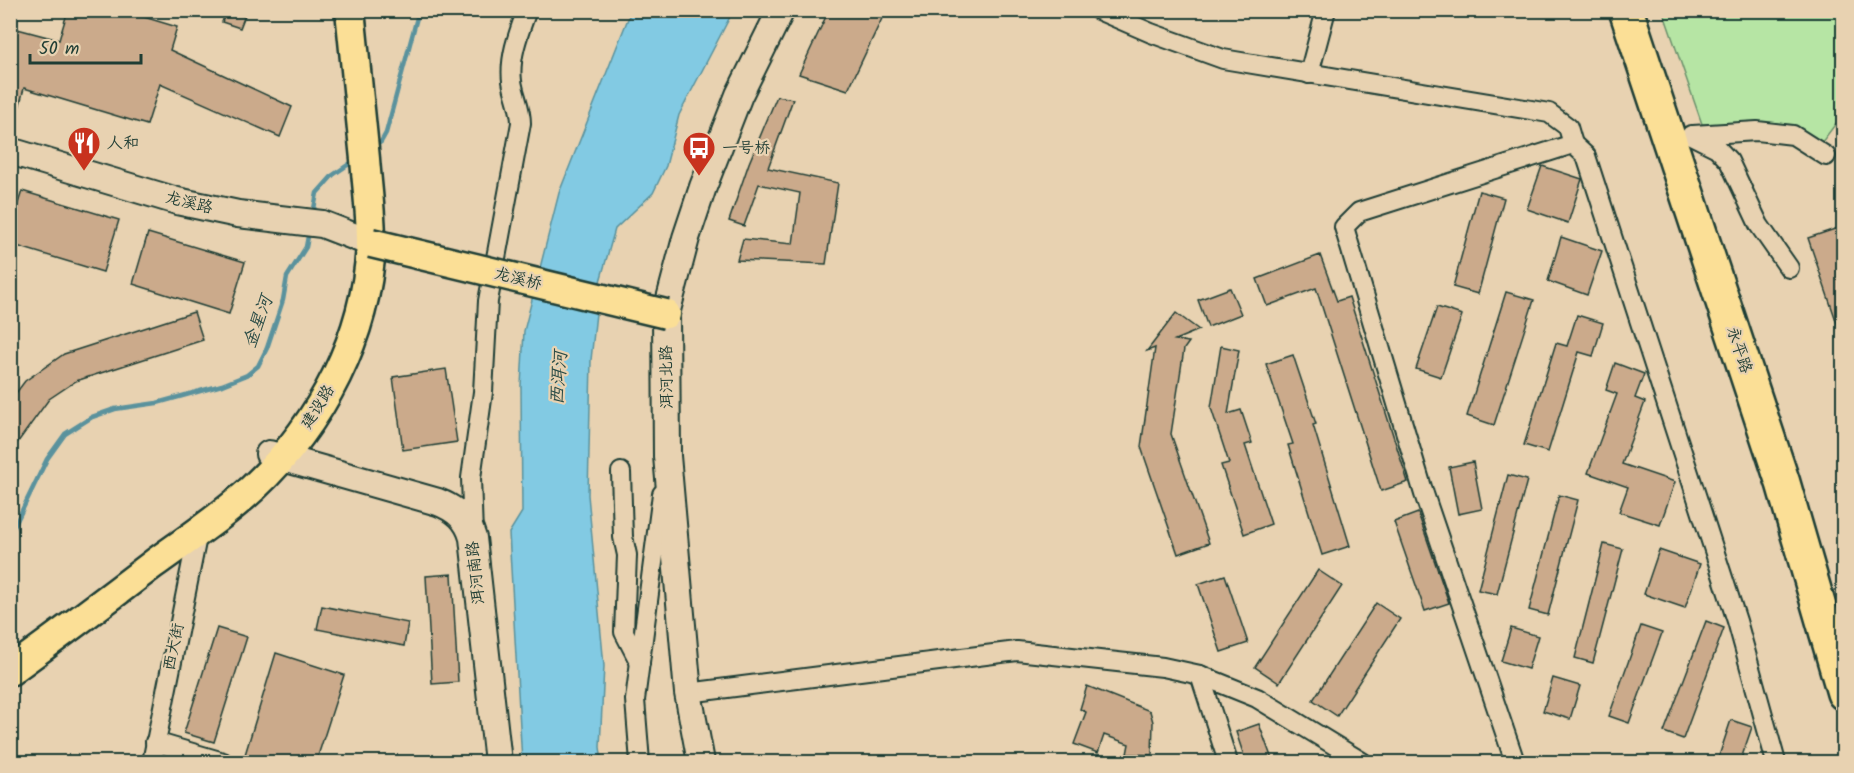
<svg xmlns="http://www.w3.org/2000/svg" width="1854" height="773" viewBox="0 0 1854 773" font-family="Kalam,'LXGW WenKai TC',sans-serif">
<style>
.green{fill:#b6e5a4;stroke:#6a916c;stroke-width:1.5}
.water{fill:#82cae3;stroke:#5a929d;stroke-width:1.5}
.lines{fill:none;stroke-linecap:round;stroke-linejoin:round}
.stream{stroke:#5a929d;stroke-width:4.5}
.building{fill:#cbaa8b;stroke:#1f3d34;stroke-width:1.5}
.street-casing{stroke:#1f3d34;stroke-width:22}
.secondary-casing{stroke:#1f3d34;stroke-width:30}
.primary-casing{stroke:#1f3d34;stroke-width:33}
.highway-casing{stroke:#1f3d34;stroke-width:38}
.street{stroke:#e8d2b1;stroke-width:18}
.secondary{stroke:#e8d2b1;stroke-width:26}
.primary{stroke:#fbdf96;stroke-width:28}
.highway{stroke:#fbdf96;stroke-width:33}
.primary-bridge-casing{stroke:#1f3d34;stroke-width:33;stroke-linecap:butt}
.primary-bridge{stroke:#fbdf96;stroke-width:28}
.labels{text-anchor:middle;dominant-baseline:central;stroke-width:4.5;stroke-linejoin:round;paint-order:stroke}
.poi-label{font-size:16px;fill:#1f3d34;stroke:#e8d2b1;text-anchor:start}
.street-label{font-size:16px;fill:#1f3d34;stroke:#e8d2b1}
.water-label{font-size:18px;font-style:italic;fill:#294b46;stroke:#e8d2b1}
</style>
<rect width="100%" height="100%" fill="#e8d2b1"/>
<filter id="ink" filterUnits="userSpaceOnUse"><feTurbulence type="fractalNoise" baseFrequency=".0167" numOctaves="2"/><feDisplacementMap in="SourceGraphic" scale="12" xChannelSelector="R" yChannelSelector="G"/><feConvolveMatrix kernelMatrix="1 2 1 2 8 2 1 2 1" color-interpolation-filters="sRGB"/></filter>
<g filter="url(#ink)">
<polygon class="green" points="1663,11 1843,11 1843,114 1822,142 1764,128 1702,124"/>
<polygon class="water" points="631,11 733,11 679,115 666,166 653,193 615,229 599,285 591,360 588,495 604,666 600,747 602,762 522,762 509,533 522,512 521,386 524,331 559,193"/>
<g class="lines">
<g class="stream">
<polyline points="374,146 381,142 386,133 419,10"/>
<polyline points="313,214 317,193 333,175 355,160"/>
<polyline points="10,535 47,459 65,434 92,417 115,409 157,403 222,385 247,375 258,366 267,348 283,300 287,277 306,247 309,231"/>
</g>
</g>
<g class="building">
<polygon points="68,10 121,10 177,27 170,50 292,107 280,137 160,84 147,125 24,88 15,124 10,124 10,27 59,40"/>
<polygon points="227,10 247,10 240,28 222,22"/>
<polygon points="829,10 886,10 848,90 799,74"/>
<polygon points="777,96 793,99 768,168 838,183 826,264 737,260 743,239 793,244 800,193 759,184 744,226 729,221 749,163"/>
<polygon points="1542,166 1582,179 1568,223 1527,209"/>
<polygon points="22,191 119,220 103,272 10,244 10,228"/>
<polygon points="1479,191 1504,198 1478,294 1453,287"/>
<polygon points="1844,226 1844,335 1841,335 1808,238"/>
<polygon points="148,233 245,262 229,314 133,284"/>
<polygon points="1561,237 1602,251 1587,295 1548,281"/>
<polygon points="1320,255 1337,301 1349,297 1408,482 1381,491 1316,288 1267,306 1257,279"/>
<polygon points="1230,288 1241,314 1208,327 1198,300"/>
<polygon points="1506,292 1534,300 1494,425 1467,416"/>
<polygon points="1437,307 1462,315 1441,377 1416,369"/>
<polygon points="194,312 203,340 76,381 49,399 10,453 10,401 25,381 64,354"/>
<polygon points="1176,313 1199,330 1175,340 1189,342 1184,349 1171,434 1209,543 1178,554 1141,447 1155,348 1147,351"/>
<polygon points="1577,315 1603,323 1593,356 1579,352 1548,452 1524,445 1556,343 1567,346"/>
<polygon points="1221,346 1239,350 1228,414 1241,410 1252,443 1245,445 1271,524 1244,534 1221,465 1229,463 1211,408"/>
<polygon points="1293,355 1316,424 1313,425 1350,546 1322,555 1288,445 1293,444 1266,364"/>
<polygon points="1615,363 1644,374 1635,398 1645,402 1622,464 1675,482 1660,525 1619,512 1628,487 1588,473 1617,394 1606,390"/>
<polygon points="446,369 457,442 403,450 393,377"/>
<polygon points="1473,462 1482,509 1458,514 1449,467"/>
<polygon points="1508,475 1527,480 1497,594 1478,590"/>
<polygon points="1559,495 1578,500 1548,615 1529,610"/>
<polygon points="1418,513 1449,603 1425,611 1394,522"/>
<polygon points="1604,544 1623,549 1593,663 1575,658"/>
<polygon points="1659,550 1700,564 1685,608 1644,594"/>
<polygon points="1318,570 1342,586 1279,683 1255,667"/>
<polygon points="452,574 458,682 432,684 426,576"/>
<polygon points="1225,575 1248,643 1221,652 1198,584"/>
<polygon points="1376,603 1400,619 1337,716 1313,700"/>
<polygon points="322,606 408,623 404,646 317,629"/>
<polygon points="1706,621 1724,628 1683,739 1664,732"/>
<polygon points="1641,626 1662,633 1629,723 1609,716"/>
<polygon points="217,628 247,637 214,742 184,733"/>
<polygon points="1511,628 1538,636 1528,669 1501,661"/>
<polygon points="276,653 344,675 316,762 260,762 244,758"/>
<polygon points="1553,678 1580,686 1570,719 1543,711"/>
<polygon points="1087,686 1150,711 1153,722 1152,755 1127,754 1129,744 1104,735 1098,753 1074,744 1086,712 1080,709"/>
<polygon points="1731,720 1752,727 1740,762 1717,762"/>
<polygon points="1259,724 1273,762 1246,762 1236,732"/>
</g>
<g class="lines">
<g class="street-casing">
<g id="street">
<polyline points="1098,10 1151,33 1223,59 1549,113 1568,127 1573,144"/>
<polyline points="1309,74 1326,10"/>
<polyline points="1691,135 1717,148 1729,161 1759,225 1789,268"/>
<polyline points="1693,135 1757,131 1793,135 1826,156"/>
<polyline points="621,472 623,537 627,555 624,632 640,663"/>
<path d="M473,534L471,478L483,392L488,301L521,123C521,108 514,95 512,81C509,57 519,32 527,10"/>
<polyline points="1200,675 1228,762"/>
<polyline points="688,693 1017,651 1163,667 1200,675 1257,698 1362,762"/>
<polyline points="155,742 223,762"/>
<polyline points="152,762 198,532"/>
<polyline points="640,762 635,700 662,494"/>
<polyline points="1515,762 1424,494 1344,227 1359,212 1573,144 1586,156 1737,621 1776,762"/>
</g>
</g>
<g class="secondary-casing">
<g id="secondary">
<polyline points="10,151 177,201 238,214 322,224 371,243"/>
<path d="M269,454L438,502C456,509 468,519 473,538L498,762"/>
<polyline points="701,762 688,693 667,456 666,314 686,238 703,187 739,95 781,10"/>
</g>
</g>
<g class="primary-casing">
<path id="primary" d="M10,671C58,636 105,601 152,565C186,540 222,517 253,488C321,424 368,335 371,241C371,214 367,186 365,159C360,110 355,60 350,10"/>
</g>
<g class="highway-casing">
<polyline id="highway" points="1626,10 1783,483 1844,693"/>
</g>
<use href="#street" class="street"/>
<use href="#secondary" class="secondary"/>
<use href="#primary" class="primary"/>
<use href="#highway" class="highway"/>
<g class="primary-bridge-casing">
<polyline id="primary-bridge" points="371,243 666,314"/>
</g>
<use href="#primary-bridge" class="primary-bridge"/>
</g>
</g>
<defs>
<g id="restaurant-pin" transform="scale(1.725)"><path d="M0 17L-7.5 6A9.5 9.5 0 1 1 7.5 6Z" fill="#c8321e" stroke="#e8d2b1"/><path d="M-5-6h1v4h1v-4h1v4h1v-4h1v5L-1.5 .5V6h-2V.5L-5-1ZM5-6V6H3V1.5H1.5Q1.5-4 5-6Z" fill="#fff"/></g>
<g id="bus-pin" transform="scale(1.725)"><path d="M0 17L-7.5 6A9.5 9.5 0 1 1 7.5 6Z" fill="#c8321e" stroke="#e8d2b1"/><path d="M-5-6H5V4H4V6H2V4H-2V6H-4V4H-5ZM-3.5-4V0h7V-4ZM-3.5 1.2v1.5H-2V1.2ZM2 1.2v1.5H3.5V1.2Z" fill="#fff"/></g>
</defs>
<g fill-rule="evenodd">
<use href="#restaurant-pin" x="84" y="143"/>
<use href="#bus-pin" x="699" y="148"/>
</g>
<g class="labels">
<g class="poi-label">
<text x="107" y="143">人和</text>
<text x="722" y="148">一号桥</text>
</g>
<g class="street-label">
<text transform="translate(189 203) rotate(14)">龙溪路</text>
<text transform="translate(518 279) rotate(14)">龙溪桥</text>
<text transform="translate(1739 350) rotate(72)">永平路</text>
<text transform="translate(667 377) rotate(-91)">洱河北路</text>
<text transform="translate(318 407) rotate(-58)">建设路</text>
<text transform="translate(476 573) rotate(-96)">洱河南路</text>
<text transform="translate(174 647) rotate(-78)">西大街</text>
</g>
<g class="water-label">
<text transform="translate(259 322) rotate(-70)">金星河</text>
<text transform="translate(560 378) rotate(-86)">西洱河</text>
</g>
</g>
<rect width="1854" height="773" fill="none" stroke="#e8d2b1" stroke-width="36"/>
<rect x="18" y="18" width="1818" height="737" fill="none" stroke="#1f3d34" stroke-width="2" filter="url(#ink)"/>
<path d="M30 54v9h111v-9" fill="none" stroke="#1f3d34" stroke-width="3"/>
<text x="39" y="54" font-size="18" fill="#1f3d34" stroke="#e8d2b1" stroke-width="4.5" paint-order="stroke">50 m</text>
</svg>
